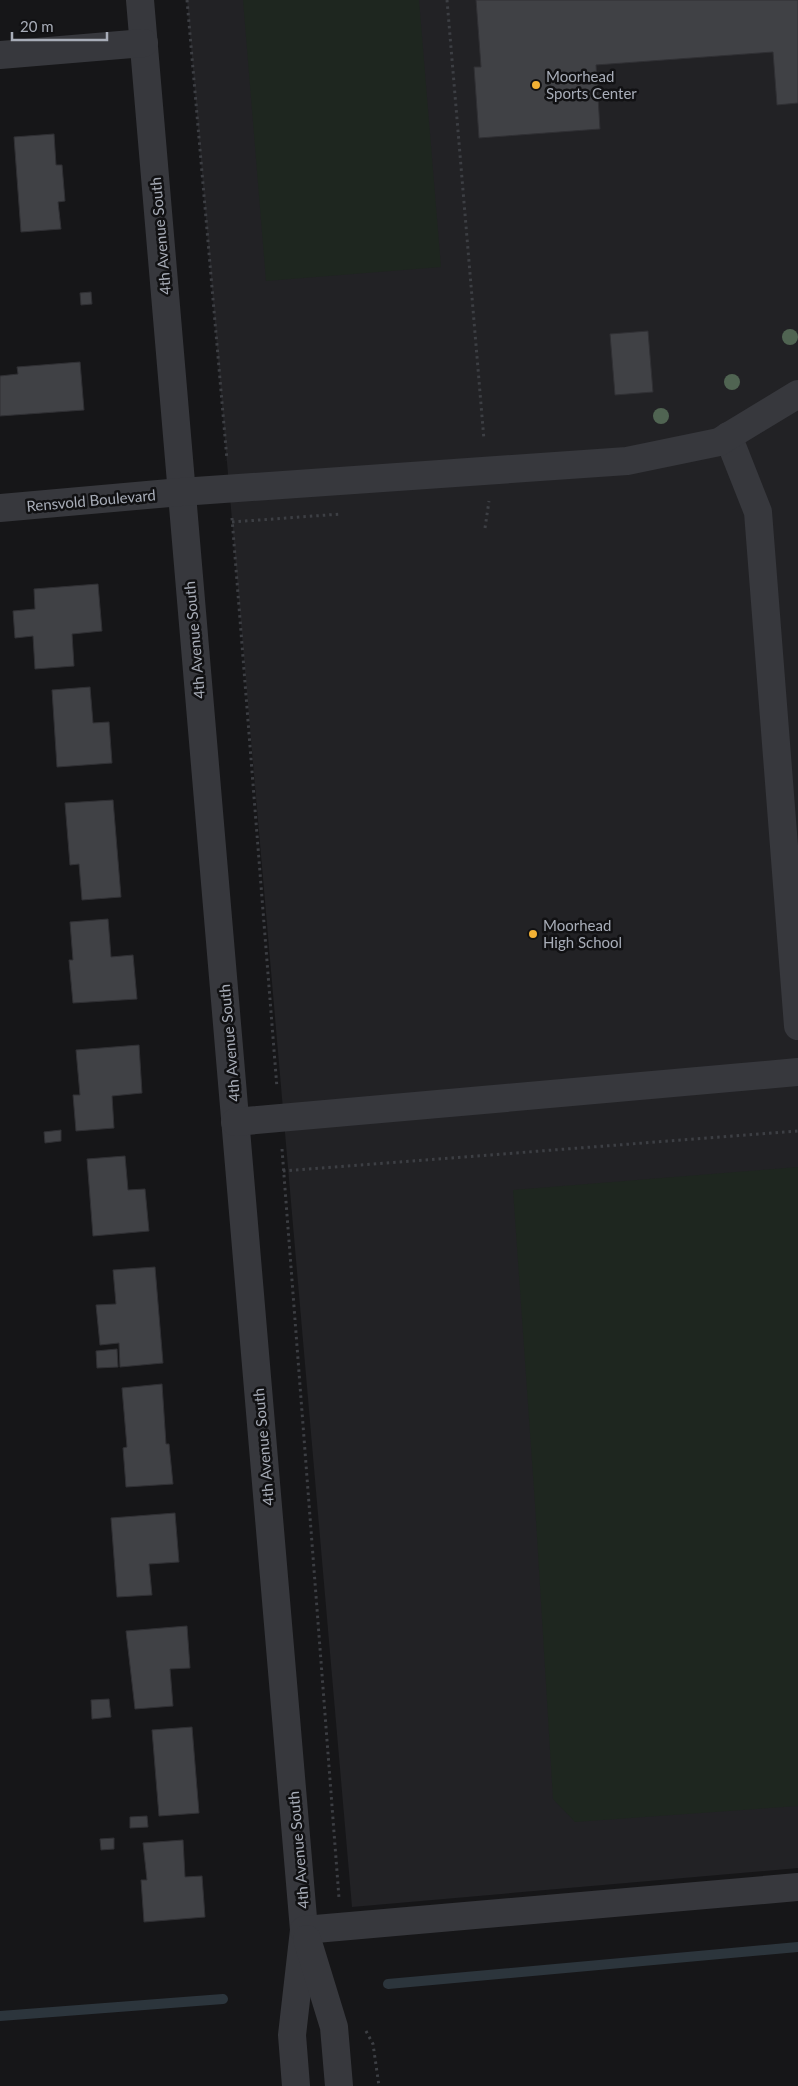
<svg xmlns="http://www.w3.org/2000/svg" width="798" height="2086" viewBox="0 0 798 2086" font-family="Lato,sans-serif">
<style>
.built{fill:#222225}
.green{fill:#1e261f}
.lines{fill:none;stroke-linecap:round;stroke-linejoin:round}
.stream{stroke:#2c353c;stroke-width:10}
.building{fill:#404145;stroke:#303034}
.path{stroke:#3d3f44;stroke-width:3;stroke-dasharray:2.5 4;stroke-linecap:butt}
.minor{stroke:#37383d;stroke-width:28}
.tree{fill:#506452}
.poi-dot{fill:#f2b134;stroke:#111113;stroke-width:2}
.labels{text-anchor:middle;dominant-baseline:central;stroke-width:5;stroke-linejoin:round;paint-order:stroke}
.poi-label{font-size:15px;fill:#a8adb8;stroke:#111113;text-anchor:start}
.street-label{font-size:15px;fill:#a8adb8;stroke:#111113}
</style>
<rect width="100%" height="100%" fill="#161618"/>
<polygon class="built" points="187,0 798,0 798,1868 352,1907"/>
<g class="green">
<polygon points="243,0 419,0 441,267 266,281"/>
<polygon points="798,1167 798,1806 575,1822 553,1799 535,1504 513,1190"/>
</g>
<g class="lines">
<g class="stream">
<polyline points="388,1984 798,1947"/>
<polyline points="0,2016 223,1999"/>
</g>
</g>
<g class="building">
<polygon points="476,0 798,0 798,103 777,105 773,52 596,65 600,129 479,138 474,67 481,67"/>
<polygon points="54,134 56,165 62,165 65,201 58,202 61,229 21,232 14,137"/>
<polygon points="91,292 92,304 81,305 80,293"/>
<polygon points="648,331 653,392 615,395 610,334"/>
<polygon points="80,362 84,410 0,416 0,376 18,374 17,367"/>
<polygon points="98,584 102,631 72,634 74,666 35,669 33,636 15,638 13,611 35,609 34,589"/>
<polygon points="90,687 93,723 109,722 112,763 57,767 52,690"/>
<polygon points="113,800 121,897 82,900 79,864 70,865 65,803"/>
<polygon points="108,919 111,957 133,955 137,999 73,1003 69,960 73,960 70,922"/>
<polygon points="139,1045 142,1093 112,1096 114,1128 76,1131 73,1095 80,1095 76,1050"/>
<polygon points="61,1130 61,1141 45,1143 44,1132"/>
<polygon points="125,1156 128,1190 145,1189 149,1231 93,1236 87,1159"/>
<polygon points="155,1267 163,1363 120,1367 119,1343 100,1345 96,1305 116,1304 113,1270"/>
<polygon points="117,1349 118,1367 97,1368 96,1351"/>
<polygon points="162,1384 166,1444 169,1444 173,1484 126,1487 123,1448 127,1447 122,1388"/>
<polygon points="175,1513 179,1562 149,1564 152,1595 117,1597 111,1518"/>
<polygon points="187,1626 190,1668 170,1669 173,1706 135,1709 126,1631"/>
<polygon points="109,1699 111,1717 92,1719 91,1700"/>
<polygon points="192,1727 199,1813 159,1816 152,1730"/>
<polygon points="147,1816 148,1827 130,1828 130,1817"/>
<polygon points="114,1838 114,1849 101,1850 100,1839"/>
<polygon points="183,1840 185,1877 202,1876 205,1917 144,1922 141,1880 147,1880 143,1843"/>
</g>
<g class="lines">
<g class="path">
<polyline points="187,0 227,460"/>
<polyline points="447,0 484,440"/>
<polyline points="232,518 277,1088"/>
<polyline points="232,522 341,514"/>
<polyline points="485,528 489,501"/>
<polyline points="282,1149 339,1898"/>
<polyline points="283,1171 798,1131"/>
<polyline points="366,2031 373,2044 379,2086"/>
</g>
<g class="minor">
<polyline points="140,0 304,1930 292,2035 296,2086"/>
<polyline points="0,55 144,43"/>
<polyline points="728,436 758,512 798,1026"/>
<polyline points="0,508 181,492 627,461 719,442 798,394"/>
<polyline points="235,1122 798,1072"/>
<polyline points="304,1930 798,1887"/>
<polyline points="307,1939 334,2027 339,2086"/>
</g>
</g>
<g class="tree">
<circle cx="790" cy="337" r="8"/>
<circle cx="732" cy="382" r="8"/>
<circle cx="661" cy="416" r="8"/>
</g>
<g class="poi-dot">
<circle cx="536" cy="85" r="5"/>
<circle cx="533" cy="934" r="5"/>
</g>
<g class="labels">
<g class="poi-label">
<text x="546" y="76">Moorhead<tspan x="546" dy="17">Sports Center</tspan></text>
<text x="543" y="925">Moorhead<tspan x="543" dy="17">High School</tspan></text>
</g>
<g class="street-label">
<text transform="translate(160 236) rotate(-95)">4th Avenue South</text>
<text transform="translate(91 500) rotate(-5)">Rensvold Boulevard</text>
<text transform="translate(194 640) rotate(-95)">4th Avenue South</text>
<text transform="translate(229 1043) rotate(-95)">4th Avenue South</text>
<text transform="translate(263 1447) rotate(-95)">4th Avenue South</text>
<text transform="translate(298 1850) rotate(-95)">4th Avenue South</text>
</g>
</g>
<path d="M12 32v8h95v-8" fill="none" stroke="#a8adb8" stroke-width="2.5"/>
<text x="20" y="32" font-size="15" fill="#a8adb8" stroke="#111113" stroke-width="4" paint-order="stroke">20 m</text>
</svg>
